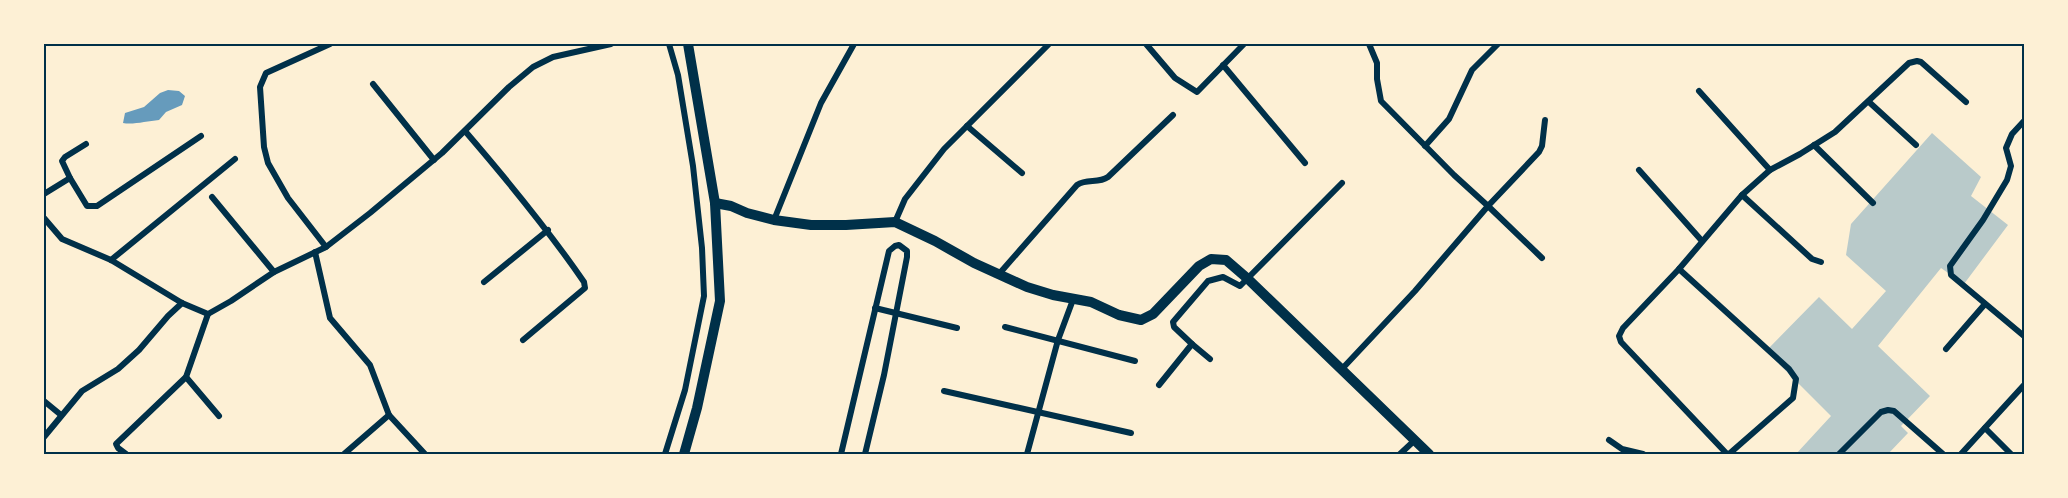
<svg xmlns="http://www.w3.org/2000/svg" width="2068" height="498" viewBox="0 0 2068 498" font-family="'Fira Sans',sans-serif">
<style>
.green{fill:#b9caca}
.water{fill:#669bbc}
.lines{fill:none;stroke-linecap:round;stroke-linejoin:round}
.minor{stroke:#003049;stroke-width:6}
.tertiary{stroke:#003049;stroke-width:10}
.neatline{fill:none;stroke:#003049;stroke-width:2}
</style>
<rect width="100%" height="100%" fill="#fdf0d5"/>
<polygon class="green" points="1932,133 1981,177 1971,196 2008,225 1964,284 1941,268 1878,346 1930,396 1901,426 1908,433 1888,454 1796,454 1831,416 1766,351 1819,297 1852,329 1886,291 1846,255 1851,224"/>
<path class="water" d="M168,90L179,91L185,96L182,105L166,112L159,120C147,121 133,125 123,123L125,113L144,107L160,93Z"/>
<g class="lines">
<g class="minor">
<polyline points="1146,44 1175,78 1197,92 1244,44"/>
<polyline points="1223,65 1305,163"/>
<polyline points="373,84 434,160"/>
<polyline points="1699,91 1770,170"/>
<polyline points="1869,102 1916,145"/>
<polyline points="2024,121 2012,134 2006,148 2011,166 2007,180 1983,220 1950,266 1951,275 2024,336"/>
<polyline points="967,126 1022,173"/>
<path d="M465,131C508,181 547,228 584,282L585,288L523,340"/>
<polyline points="1814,145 1873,203"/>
<polyline points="1425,146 1449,119 1472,70 1498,44"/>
<polyline points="1639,170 1702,241"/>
<polyline points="70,178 62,161 65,157 86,144"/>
<polyline points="44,194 70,178 87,206 97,206 201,136"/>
<polyline points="1742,195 1812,259 1821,262"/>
<polyline points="212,197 274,272"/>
<polyline points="44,218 62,239 111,260 182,303 208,314 231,301 274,272 326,247 370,213 442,153 509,87 533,67 553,57 611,44"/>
<polyline points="774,220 821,103 854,44"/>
<polyline points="895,222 905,199 944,149 1049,44"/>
<polyline points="326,247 288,198 268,163 264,147 260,87 266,73 330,44"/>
<polyline points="315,252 330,318 370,365 389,415 425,454"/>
<polyline points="1542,258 1488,206 1539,152 1542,146 1545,120"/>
<polyline points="111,260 235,159"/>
<polyline points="1679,269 1789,369 1796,379 1793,398 1729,454"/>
<path d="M999,274L1077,185C1087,178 1098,184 1108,177L1173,115"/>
<polyline points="484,282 548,230"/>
<polyline points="875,308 957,328"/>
<polyline points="1005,327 1135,361"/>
<polyline points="1192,344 1210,359"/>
<polyline points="1946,349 1985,304"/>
<polyline points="1341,370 1415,291 1488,206 1454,175 1381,101 1377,79 1377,63 1369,44"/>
<polyline points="186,377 219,416"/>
<polyline points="1159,385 1192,344 1174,327 1173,322 1208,281 1223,277 1240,286 1342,183"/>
<polyline points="944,391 1131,433"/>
<polyline points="44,401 61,415"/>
<polyline points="1985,428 2011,454"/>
<polyline points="44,437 82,391 118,369 139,350 168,316 182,303"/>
<polyline points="1609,440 1622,449 1643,454"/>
<polyline points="126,454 118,448 116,444 186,377 208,314"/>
<polyline points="344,454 389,415"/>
<polyline points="665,454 685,390 704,296 702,248 693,166 678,75 669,44"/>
<polyline points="841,454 889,251 895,246 899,245 907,251 907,257 884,375 865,454"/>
<polyline points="1027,454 1058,340 1074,297"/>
<polyline points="1400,454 1415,440"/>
<polyline points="1727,454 1621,342 1619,336 1623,328 1679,269 1742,195 1770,170 1800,154 1835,132 1909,63 1917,61 1921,62 1966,102"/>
<polyline points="1839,454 1881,412 1888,410 1894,411 1943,454"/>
<polyline points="1961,454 2024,385"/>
</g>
<g class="tertiary">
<polyline points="715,203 731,206 747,213 774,220 811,225 846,225 895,222 935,241 974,263 1027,287 1053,295 1091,302 1119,315 1141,320 1153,314 1199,266 1211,259 1226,260 1248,279 1429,454"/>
<polyline points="684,454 697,408 720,301 715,203 688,44"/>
</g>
</g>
<rect width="2068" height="498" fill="none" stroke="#fdf0d5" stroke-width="90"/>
<rect x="45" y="45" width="1978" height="408" class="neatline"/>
</svg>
